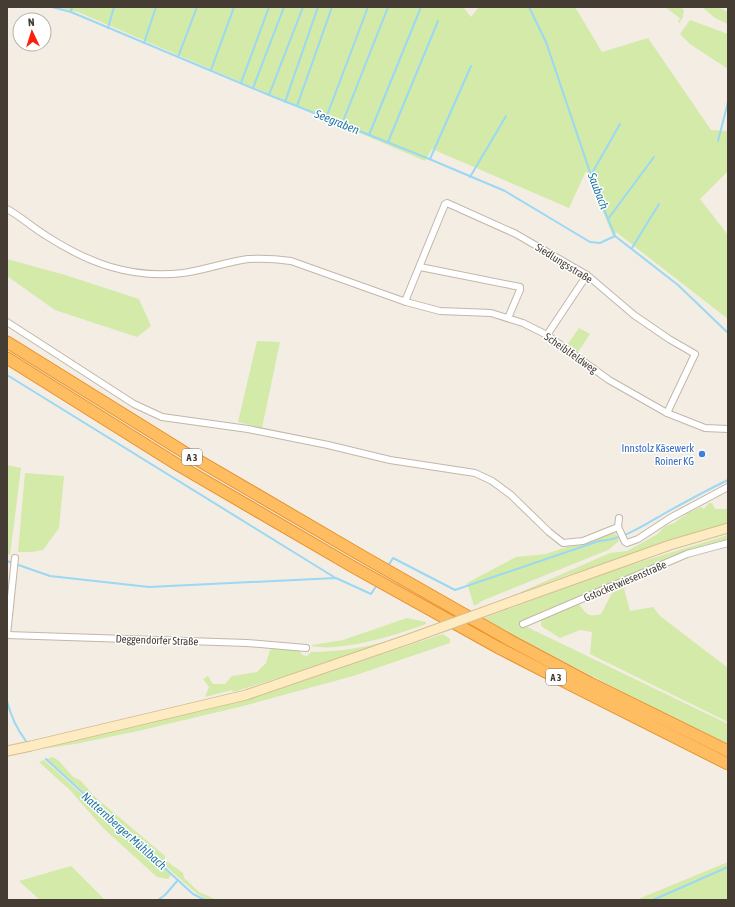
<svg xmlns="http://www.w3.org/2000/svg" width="735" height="907" viewBox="0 0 735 907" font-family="'Asap Condensed',sans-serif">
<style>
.green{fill:#d3eaa9}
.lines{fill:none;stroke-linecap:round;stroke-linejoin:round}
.stream{stroke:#9bd8f4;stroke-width:2}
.street-casing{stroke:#c2b7a8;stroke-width:8}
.secondary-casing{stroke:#d5be90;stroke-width:11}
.highway-casing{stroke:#e7912a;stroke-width:13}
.street{stroke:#fff;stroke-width:6}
.secondary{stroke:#ffebc1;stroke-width:9}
.highway{stroke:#ffbd62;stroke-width:11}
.secondary-bridge-casing{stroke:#d5be90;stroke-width:11;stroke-linecap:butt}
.secondary-bridge{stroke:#ffebc1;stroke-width:9}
.shop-dot{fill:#3f7fe0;stroke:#fff;stroke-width:1.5}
.labels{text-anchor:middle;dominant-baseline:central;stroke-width:3;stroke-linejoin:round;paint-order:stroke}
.shield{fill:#fff;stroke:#7d7770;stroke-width:1}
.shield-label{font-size:10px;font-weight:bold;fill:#453d33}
.street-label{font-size:11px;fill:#453d33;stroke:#fff}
.shop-label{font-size:11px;fill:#366cbe;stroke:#fff;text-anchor:end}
.water-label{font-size:12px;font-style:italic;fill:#247aa6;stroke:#fff}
</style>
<rect width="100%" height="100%" fill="#f3ede3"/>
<g class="green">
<polygon points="56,7 463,7 471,17 479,7 575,7 602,52 648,38 711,130 728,131 728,171 700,199 728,235 728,319 616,232 613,236 586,171 569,208 432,149 425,161 78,12"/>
<polygon points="665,7 680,7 684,10 683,17 679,23 678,22 680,18"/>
<polygon points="702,7 718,7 728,12 728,24 715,18"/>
<polygon points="690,20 728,34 728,69 690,44 680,34"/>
<polygon points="7,259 65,275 139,299 151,326 137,337 55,310 7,276"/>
<polygon points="579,328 590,334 578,352 568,344"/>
<polygon points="257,341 280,342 262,428 238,422"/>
<polygon points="7,465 21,468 10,555 7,554"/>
<polygon points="25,473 64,476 59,528 43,550 32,552 18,552"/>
<polygon points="709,503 712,503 715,509 728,509 728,523 565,576 521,593 521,592 610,553 627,551 658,534 664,527 674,523 688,513 701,507 704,509"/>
<polygon points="614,532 619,540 618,542 608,550 484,600 474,606 467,583 516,557 546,554 604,534"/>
<polygon points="728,535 728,540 681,555 536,614 525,626 728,724 728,744 671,717 482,619 614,570"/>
<path d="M628,586L627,587L624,589L630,611L653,607L660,616L728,668V722L590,654L592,632L580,630L560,638L541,626V618L578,603C586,613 587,618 601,614L612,593Z"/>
<path d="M407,618L426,622V624C399,634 363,645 334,647C327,648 319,647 312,646V645L343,640Z"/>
<polygon points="443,634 450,639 450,643 353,676 243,706 138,731 75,744 41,749 41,748 250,696 319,675"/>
<path d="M395,639L298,672L233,692L232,690L205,697L209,687L203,679L208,676L213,684H225L232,676L257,672L266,663L270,650L272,649L299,650L302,655L307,656L311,652C340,652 367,647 395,639Z"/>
<polygon points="53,757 59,761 73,777 80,780 94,796 165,856 165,860 183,873 184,878 199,892 217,900 208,900 196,893 47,759"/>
<polygon points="44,760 171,875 168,879 157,877 103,828 70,790 39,762"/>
<polygon points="728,862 728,900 636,900"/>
<polygon points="71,866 105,900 40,900 19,881"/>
</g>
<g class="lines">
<g class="stream">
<polyline points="52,7 71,12 269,95 427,158 505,191 590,242 600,243 615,236"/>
<polyline points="529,7 546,42 596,190 615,236 678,285 728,333"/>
<polyline points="71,12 72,7"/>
<polyline points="108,28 114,7"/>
<polyline points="144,43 156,7"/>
<polyline points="178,57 197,7"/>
<polyline points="211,70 234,7"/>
<polyline points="241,83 269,7"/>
<polyline points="253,88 284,7"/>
<polyline points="269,95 303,7"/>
<polyline points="285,102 318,7"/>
<polyline points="297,106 332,7"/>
<polyline points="326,118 368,7"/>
<polyline points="342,124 388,7"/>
<polyline points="369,135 421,7"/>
<polyline points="718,141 728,102"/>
<polyline points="388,142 438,21"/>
<polyline points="430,159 471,66"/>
<polyline points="591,175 620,124"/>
<polyline points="470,177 506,116"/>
<polyline points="608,219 654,157"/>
<polyline points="632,248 659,204"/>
<polyline points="7,375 334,577"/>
<polyline points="7,561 50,576 149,587 336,578 371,594 377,585"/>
<path d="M388,566L393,558L455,590L599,541C623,540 646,524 667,512C687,501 707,490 728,480"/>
<path d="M7,701C11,717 16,728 26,741"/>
<polyline points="46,759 193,894 205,900"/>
<polyline points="158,900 165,895 178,880"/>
<polyline points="653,900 728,867"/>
</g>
<g class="street-casing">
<g id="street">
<path d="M7,209C20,216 32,227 45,235C88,263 130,279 183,273C205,270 226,262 248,259C263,258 277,259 291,261L406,302L440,311L491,313L523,323L547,335L609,380L667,413L705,428L728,429"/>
<polyline points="420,267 520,287 520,290 508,318"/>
<polyline points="406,302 406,299 445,204 447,203 516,234 587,275 634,315 669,339 695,354 667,413"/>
<polyline points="7,322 134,404 162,417 248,429 328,445 390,460 475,473 492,481 511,495 549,532 563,543 583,541 618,527"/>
<polyline points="547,335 587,275"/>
<polyline points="619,518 618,527 625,542 627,543 638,539 670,518 728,487"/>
<polyline points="523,624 687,554 728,543"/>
<polyline points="7,635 247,643 306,648"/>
<polyline points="7,635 15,558"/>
</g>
</g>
<g class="secondary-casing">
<g id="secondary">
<polyline points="519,599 670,545 728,528"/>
<polyline points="7,751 31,746 246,695 409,639"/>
</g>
</g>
<g class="highway-casing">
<g id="highway">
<polyline points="7,342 184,452 362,556 511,641 590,683 728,751"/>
<polyline points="7,358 178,465 355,568 499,648 575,687 728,764"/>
</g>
</g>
<use href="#street" class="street"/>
<use href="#secondary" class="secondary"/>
<use href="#highway" class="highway"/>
<g class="secondary-bridge-casing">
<polyline id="secondary-bridge" points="409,639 519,599"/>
</g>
<use href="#secondary-bridge" class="secondary-bridge"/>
</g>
<circle class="shop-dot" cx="702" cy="454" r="4"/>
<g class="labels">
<g class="shield">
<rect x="182" y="449" width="20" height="16" rx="3"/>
<rect x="546" y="669" width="20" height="16" rx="3"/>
</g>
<g class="shield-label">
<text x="192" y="457">A 3</text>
<text x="556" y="677">A 3</text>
</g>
<g class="street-label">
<text transform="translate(564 263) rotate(32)">Siedlungsstraße</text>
<text transform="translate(571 353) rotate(35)">Scheiblfeldweg</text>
<text transform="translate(625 581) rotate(-23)">Gstocketwiesenstraße</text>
<text transform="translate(157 640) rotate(2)">Deggendorfer Straße</text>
</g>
<g class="shop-label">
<text x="694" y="448">Innstolz Käsewerk<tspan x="694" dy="13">Roiner KG</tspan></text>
</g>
<g class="water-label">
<text transform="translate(337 122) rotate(22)">Seegraben</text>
<text transform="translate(598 191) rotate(69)">Saubach</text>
<text transform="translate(124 831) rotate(42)">Natternberger Mühlbach</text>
</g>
</g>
<rect width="735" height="907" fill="none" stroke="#453d33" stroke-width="16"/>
<g transform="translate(32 32) rotate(356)"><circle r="19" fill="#ffffff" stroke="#b5b1ad"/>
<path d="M0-3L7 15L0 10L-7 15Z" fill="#ff1e0e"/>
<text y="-6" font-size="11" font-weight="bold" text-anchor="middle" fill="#453d33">N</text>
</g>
</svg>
